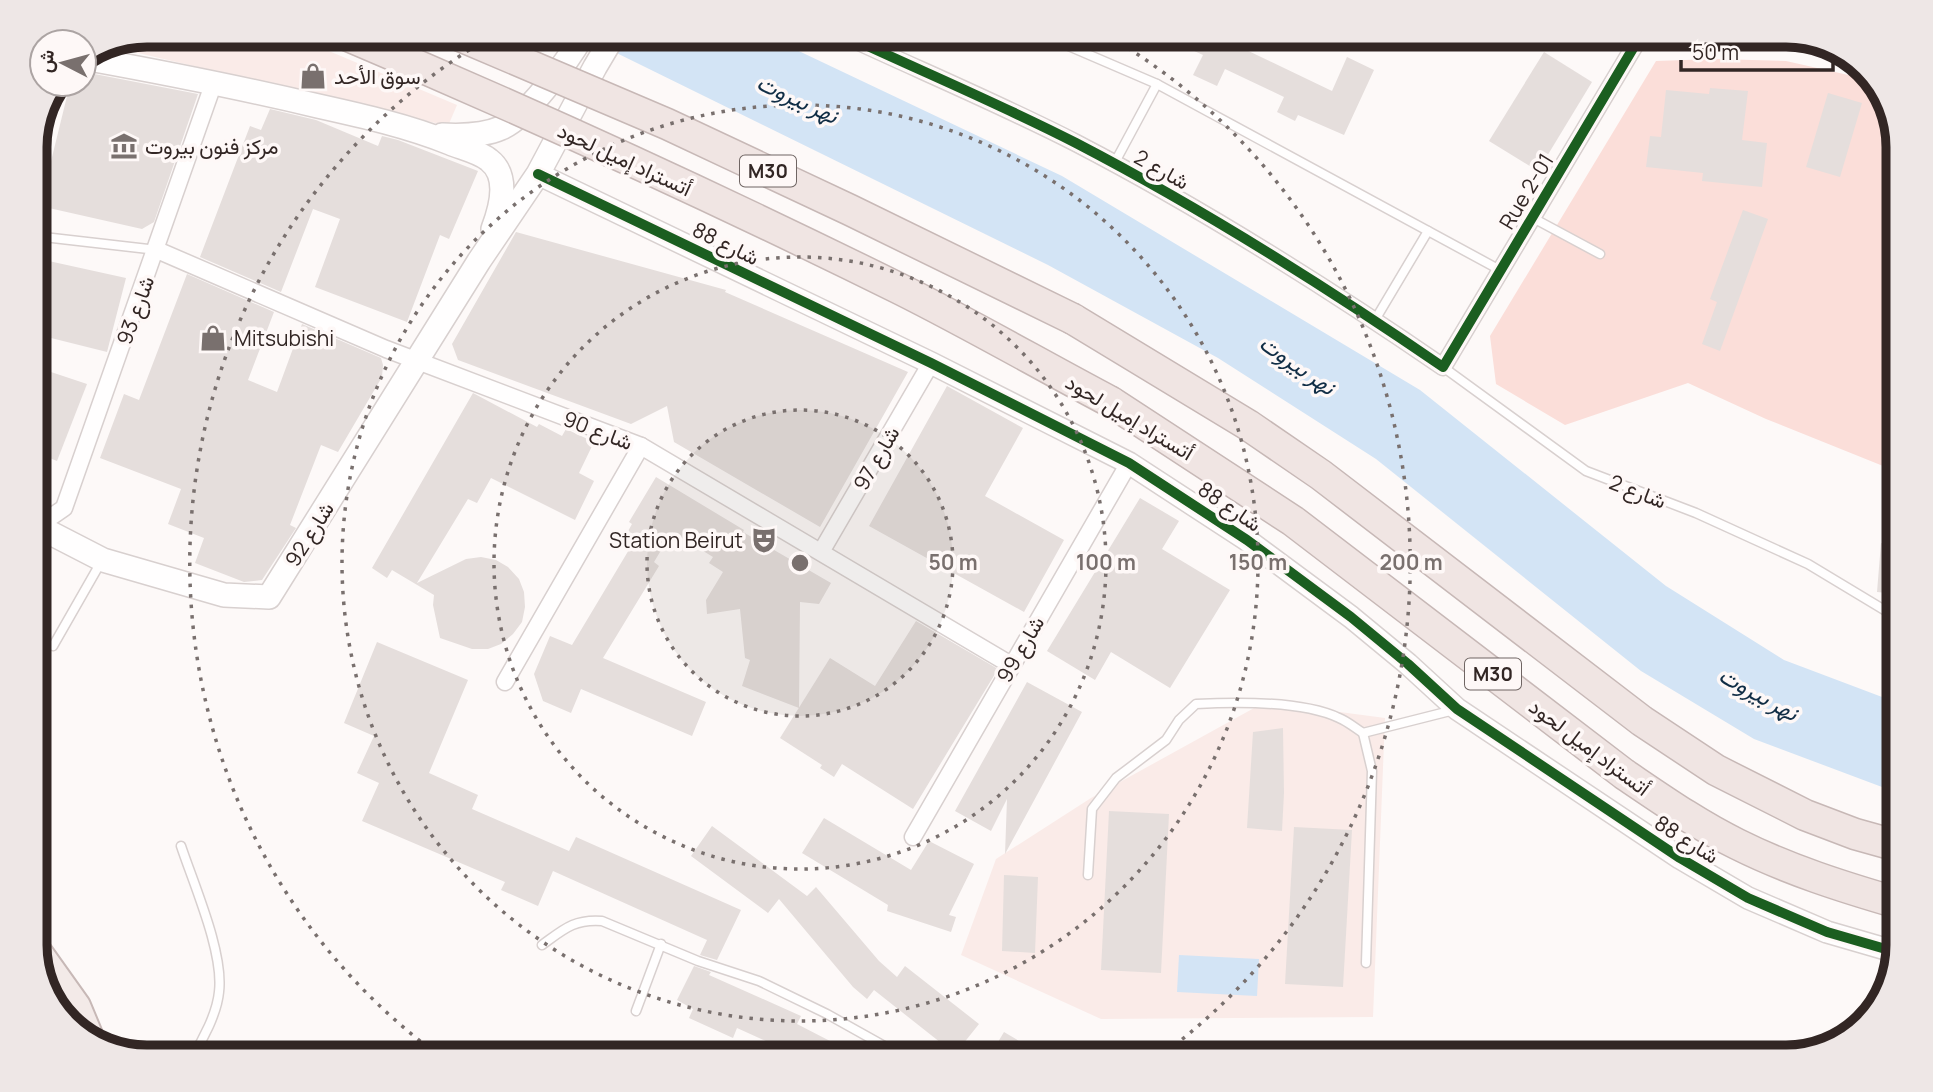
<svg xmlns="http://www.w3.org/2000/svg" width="1933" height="1092" viewBox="0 0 1933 1092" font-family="Manrope,Vazirmatn,sans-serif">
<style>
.built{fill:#faebe8}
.green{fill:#fbded9}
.water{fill:#d3e4f5}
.building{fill:#e5dedc}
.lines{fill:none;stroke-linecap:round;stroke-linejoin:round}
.service-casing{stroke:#d8d0cf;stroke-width:11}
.minor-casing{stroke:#d8d0cf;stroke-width:19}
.tertiary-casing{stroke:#d8d0cf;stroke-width:24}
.secondary-casing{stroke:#d8d0cf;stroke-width:26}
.trunk-casing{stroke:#c7b8b6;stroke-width:30}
.motorway-casing{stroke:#c7b8b6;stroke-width:33}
.service{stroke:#fffefe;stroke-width:8}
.minor{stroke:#fffefe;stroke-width:16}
.tertiary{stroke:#fffefe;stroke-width:21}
.secondary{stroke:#fffefe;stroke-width:23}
.trunk{stroke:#f3eae8;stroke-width:26}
.motorway{stroke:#f0e5e3;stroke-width:30}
.motorway-bridge-casing{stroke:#c7b8b6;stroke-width:33;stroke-linecap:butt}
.motorway-bridge{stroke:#f0e5e3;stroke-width:30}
.cycleway-casing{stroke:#fef8f7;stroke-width:15}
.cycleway{stroke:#1b5e20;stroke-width:10}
.ring{fill:none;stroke:#79706e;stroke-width:3.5;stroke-dasharray:3.5 7}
.labels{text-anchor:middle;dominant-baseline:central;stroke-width:7;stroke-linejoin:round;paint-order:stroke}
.shield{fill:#fef8f7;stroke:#6f6563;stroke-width:2}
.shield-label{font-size:19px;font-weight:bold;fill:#322624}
.poi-label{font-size:21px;fill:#322624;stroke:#fef8f7;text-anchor:start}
.street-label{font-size:21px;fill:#322624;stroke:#fef8f7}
.water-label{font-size:23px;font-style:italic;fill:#102d45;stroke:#fef8f7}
.rim{fill:none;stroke:#322624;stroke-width:9}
.centre{fill:#79706e;stroke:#fef8f7;stroke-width:3.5}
.ring-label{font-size:21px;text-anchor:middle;font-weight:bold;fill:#79706e;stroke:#fef8f7;stroke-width:7;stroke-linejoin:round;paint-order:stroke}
</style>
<rect width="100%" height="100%" fill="#fdf9f8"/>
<g class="built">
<polygon points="147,35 291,35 457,105 448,126 117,48"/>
<polygon points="1265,702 1385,718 1373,1017 1101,1019 961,955 996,859 1091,798"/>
</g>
<polygon class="green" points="1715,59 1786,61 1875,81 1879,85 1898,140 1898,472 1766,419 1688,383 1565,425 1496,384 1490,336 1656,61"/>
<g class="water">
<polygon points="580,35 765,35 1062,176 1420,390 1666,586 1784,660 1898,703 1898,793 1754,739 1641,671 1376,459 1218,358 1048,265"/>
<polygon points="1179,955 1259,959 1257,996 1177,992"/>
</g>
<g class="building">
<polygon points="1159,35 1215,35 1332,91 1347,57 1374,70 1344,135 1298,115 1295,121 1277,112 1284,97 1225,69 1217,86 1193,75 1203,55"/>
<polygon points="1544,52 1592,82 1538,171 1489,141"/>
<polygon points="84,72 198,94 154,222 142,229 40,206 70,84 84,84"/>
<polygon points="1710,88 1748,91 1742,140 1767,143 1762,187 1702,181 1703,173 1646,167 1650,136 1661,137 1666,90 1709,94"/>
<polygon points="1828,93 1862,103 1840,177 1806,167"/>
<polygon points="270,109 316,120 378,146 382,136 398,140 478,171 449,239 440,235 407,322 315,287 340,219 313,209 281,292 200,257 250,126 261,130"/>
<polygon points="1743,210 1768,219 1720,351 1702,344 1717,302 1710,299"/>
<polygon points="516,232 726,290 725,292 908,372 820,527 674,442 667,406 631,424 458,360 452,344"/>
<polygon points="35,258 126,278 107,352 47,337 51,320 35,317"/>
<polygon points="187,274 274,312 248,380 277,392 302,324 381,358 383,365 382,377 338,452 321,445 290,525 296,528 262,580 244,582 195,563 204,538 168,524 181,489 100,458 124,394 139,400"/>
<polygon points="51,372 87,384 57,461 35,452 35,411"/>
<polygon points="947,386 1023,428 985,496 1064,540 1024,612 869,526"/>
<polygon points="473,393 537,427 539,424 562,436 566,429 594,442 579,473 594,481 575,520 491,478 477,503 468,499 417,583 466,559 481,557 496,560 508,567 519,579 524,592 525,607 522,622 513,634 501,644 488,649 472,649 440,638 433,605 434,595 392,570 387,578 372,568"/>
<polygon points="656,477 744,530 743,532 831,583 819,604 800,602 799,708 742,686 750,660 745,658 740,609 707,614 706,600 723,572 709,563 713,557 672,532 654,562 659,566 603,658 706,702 692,736 581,689 571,713 543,701 534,674 550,636 572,645 636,538 627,533 632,524 629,522"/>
<polygon points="1140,498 1179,521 1162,549 1230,590 1170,688 1111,652 1095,680 1047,651"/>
<polygon points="1881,543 1898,546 1898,594 1877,592"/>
<polygon points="916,621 998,669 913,809 842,764 834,777 820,768 822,765 780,738 830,658 875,686"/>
<polygon points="377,642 468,680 429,773 478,795 472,809 569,851 576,837 741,910 717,960 700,955 707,940 553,871 538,906 501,890 505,882 362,821 379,783 357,773 374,736 344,723"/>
<polygon points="1027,682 1082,712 1005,854 1007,799 991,831 955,811"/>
<polygon points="1283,728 1284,793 1282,831 1247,828 1253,732"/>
<polygon points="1109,811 1169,814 1161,973 1101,970"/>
<polygon points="824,818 911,870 929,841 974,864 949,915 956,917 951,932 887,911 888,905 802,853"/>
<polygon points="712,826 807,896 816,887 879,961 897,977 905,966 979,1024 955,1054 874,990 867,999 853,987 779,899 768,913 691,856"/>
<polygon points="1294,827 1352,830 1343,987 1285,984"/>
<polygon points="1004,875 1038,877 1035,953 1002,951"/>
<polygon points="694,966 711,972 709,975 801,1016 797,1024 861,1057 790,1057 792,1053 737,1028 733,1038 689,1018 693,1009 677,1000"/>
<polygon points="1004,1032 1046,1057 989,1057"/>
</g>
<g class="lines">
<g class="service-casing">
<g id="service">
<polyline points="1043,35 1157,84 1114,164"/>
<polyline points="1443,35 1555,35"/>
<polyline points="1157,84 1500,270"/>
<polyline points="1533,218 1600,254"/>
<polyline points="35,236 157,250"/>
<polyline points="1375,320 1428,231"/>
<polyline points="1443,367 1586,471 1696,513 1808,564 1891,614 1898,615"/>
<polyline points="53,646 101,562"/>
<polyline points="1363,733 1372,771 1366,963"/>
<path d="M181,846C194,885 224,953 219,992C217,1013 203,1040 192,1057"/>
<path d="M1088,875L1092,809L1116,778L1166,740L1179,720L1196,704C1235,702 1303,701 1339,718C1347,721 1355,728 1363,733L1454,710"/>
<path d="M542,945C564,929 574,919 602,921L698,961L759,981L827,1014L904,1057"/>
<polyline points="636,1011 661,944"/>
<polyline points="378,1052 388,1057"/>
</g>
</g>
<g class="minor-casing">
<g id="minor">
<path d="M844,35C921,71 1000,104 1076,143C1203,209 1325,286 1443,367L1641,35"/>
<polyline points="157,250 386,349 641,446 1011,665"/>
<polyline points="38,526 64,508 214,82"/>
<polyline points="821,552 931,363"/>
<polyline points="505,682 641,446"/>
<polyline points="913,837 1129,463"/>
</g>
</g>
<g class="tertiary-casing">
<polyline id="tertiary" points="538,174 931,363 1129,463 1247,540 1351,617 1408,664 1457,709 1680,858 1748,898 1827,932 1896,952"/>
</g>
<g class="secondary-casing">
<g id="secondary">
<path d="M89,59C166,73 242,88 318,106C363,116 408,126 450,143C462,148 480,152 489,160C510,176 501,208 493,229"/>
<path d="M442,135C461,136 483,136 501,128C528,117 568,60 583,35"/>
<polyline points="35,525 103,560 224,595 269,597 479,261 538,174 595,67 614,35"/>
</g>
</g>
<g class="trunk-casing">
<polyline id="trunk" points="35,947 77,1006 92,1042"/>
</g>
<g class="motorway-casing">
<g id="motorway">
<polyline points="1073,319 1248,425 1321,475 1642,721 1716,770 1805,815 1855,834 1898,846"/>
<path d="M1111,402L1293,521L1624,774C1661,799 1698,825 1737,844C1789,870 1843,887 1898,903"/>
</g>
</g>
<use href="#service" class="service"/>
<use href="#minor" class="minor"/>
<use href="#tertiary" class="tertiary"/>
<use href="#secondary" class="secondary"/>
<use href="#trunk" class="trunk"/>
<use href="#motorway" class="motorway"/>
<g class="motorway-bridge-casing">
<g id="motorway-bridge">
<path d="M346,35C533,114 718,199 900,289C972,325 1041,365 1111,402"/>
<polyline points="458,35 667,124 850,210 1073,319"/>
</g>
</g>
<use href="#motorway-bridge" class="motorway-bridge"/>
<g class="cycleway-casing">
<g id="cycleway">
<path d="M844,35C921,71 1000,104 1076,143C1203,209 1325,286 1443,367L1641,35"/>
<polyline points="538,174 931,363 1129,463 1247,540 1351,617 1408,664 1457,709 1680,858 1748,898 1827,932 1896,952"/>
</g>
</g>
<use href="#cycleway" class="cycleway"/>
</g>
<circle cx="800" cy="563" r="153" fill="#79706e" fill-opacity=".12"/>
<g class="ring">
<circle cx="800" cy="563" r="153"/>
<circle cx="800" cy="563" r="306"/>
<circle cx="800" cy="563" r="458"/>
<path d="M437 1054A611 611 0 0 1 490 37M1110 37A611 611 0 0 1 1163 1054"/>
</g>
<defs>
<g id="shop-bare" transform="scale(2.1)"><path d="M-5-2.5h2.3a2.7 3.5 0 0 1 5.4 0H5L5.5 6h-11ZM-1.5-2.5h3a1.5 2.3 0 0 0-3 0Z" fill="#79706e" stroke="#fef8f7" stroke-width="2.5" paint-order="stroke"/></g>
<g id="museum-bare" transform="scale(2.1)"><path d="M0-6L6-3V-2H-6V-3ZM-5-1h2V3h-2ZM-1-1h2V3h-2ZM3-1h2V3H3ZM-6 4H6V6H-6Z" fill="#79706e" stroke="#fef8f7" stroke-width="2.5" paint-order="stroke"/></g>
<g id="theatre-bare" transform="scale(2.1)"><path d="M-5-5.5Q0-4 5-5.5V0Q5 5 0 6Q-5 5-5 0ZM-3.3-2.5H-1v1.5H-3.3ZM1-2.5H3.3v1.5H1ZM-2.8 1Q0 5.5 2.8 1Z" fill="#79706e" stroke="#fef8f7" stroke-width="2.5" paint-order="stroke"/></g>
</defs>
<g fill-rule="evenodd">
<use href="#shop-bare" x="313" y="76"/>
<use href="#museum-bare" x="124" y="146"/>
<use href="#shop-bare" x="213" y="338"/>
<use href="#theatre-bare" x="764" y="540"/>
</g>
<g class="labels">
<g class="shield">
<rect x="740" y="155.5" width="56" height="31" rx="5"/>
<rect x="1465" y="658.5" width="56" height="31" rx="5"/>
</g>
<g class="shield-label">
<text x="768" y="171">M30</text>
<text x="1493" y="674">M30</text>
</g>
<g class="poi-label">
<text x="334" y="76">سوق الأحد</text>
<text x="145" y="146">مركز فنون بيروت</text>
<text x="234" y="338">Mitsubishi</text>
<text x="743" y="540" text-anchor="end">Station Beirut</text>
</g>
<g class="street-label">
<text transform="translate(625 159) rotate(25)">أتستراد إميل لحود</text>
<text transform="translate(1162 169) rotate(29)">شارع 2</text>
<text transform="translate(1526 191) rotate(-59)">Rue 2-01</text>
<text transform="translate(726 243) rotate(26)">شارع 88</text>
<text transform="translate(135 310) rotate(-70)">شارع 93</text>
<text transform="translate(1130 417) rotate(31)">أتستراد إميل لحود</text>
<text transform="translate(598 430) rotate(21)">شارع 90</text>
<text transform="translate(876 458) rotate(-60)">شارع 97</text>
<text transform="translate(1638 491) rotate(21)">شارع 2</text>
<text transform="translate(1230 506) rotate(34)">شارع 88</text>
<text transform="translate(309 534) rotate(-58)">شارع 92</text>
<text transform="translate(1020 649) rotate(-60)">شارع 99</text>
<text transform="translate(1590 747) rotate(37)">أتستراد إميل لحود</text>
<text transform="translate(1687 839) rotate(32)">شارع 88</text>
</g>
<g class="water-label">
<text transform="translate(798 98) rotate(25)">نهر بيروت</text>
<text transform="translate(1298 364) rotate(35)">نهر بيروت</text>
<text transform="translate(1759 693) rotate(29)">نهر بيروت</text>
</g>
</g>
<path d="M0 0H1933V1092H0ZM147 47H1786A100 100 0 0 1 1886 147V945A100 100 0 0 1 1786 1045H147A100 100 0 0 1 47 945V147A100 100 0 0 1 147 47Z" fill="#eee7e6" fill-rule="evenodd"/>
<path class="rim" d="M147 47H1786A100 100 0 0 1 1886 147V945A100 100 0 0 1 1786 1045H147A100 100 0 0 1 47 945V147A100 100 0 0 1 147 47Z"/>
<circle cx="800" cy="563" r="10" class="centre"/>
<g class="ring-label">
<text x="953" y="570">50 m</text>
<text x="1106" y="570">100 m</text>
<text x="1258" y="570">150 m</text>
<text x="1411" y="570">200 m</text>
</g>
<g transform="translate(63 63) rotate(276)"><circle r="33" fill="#fef8f7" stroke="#aca4a3" stroke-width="2"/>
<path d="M0-5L12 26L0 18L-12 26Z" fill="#79706e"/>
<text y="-10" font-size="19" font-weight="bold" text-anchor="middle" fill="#322624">ش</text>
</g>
<path d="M1681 60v10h152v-10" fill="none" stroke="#322624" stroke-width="3.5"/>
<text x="1692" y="60" font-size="21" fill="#322624" stroke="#fef8f7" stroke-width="5" paint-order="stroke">50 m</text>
</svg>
